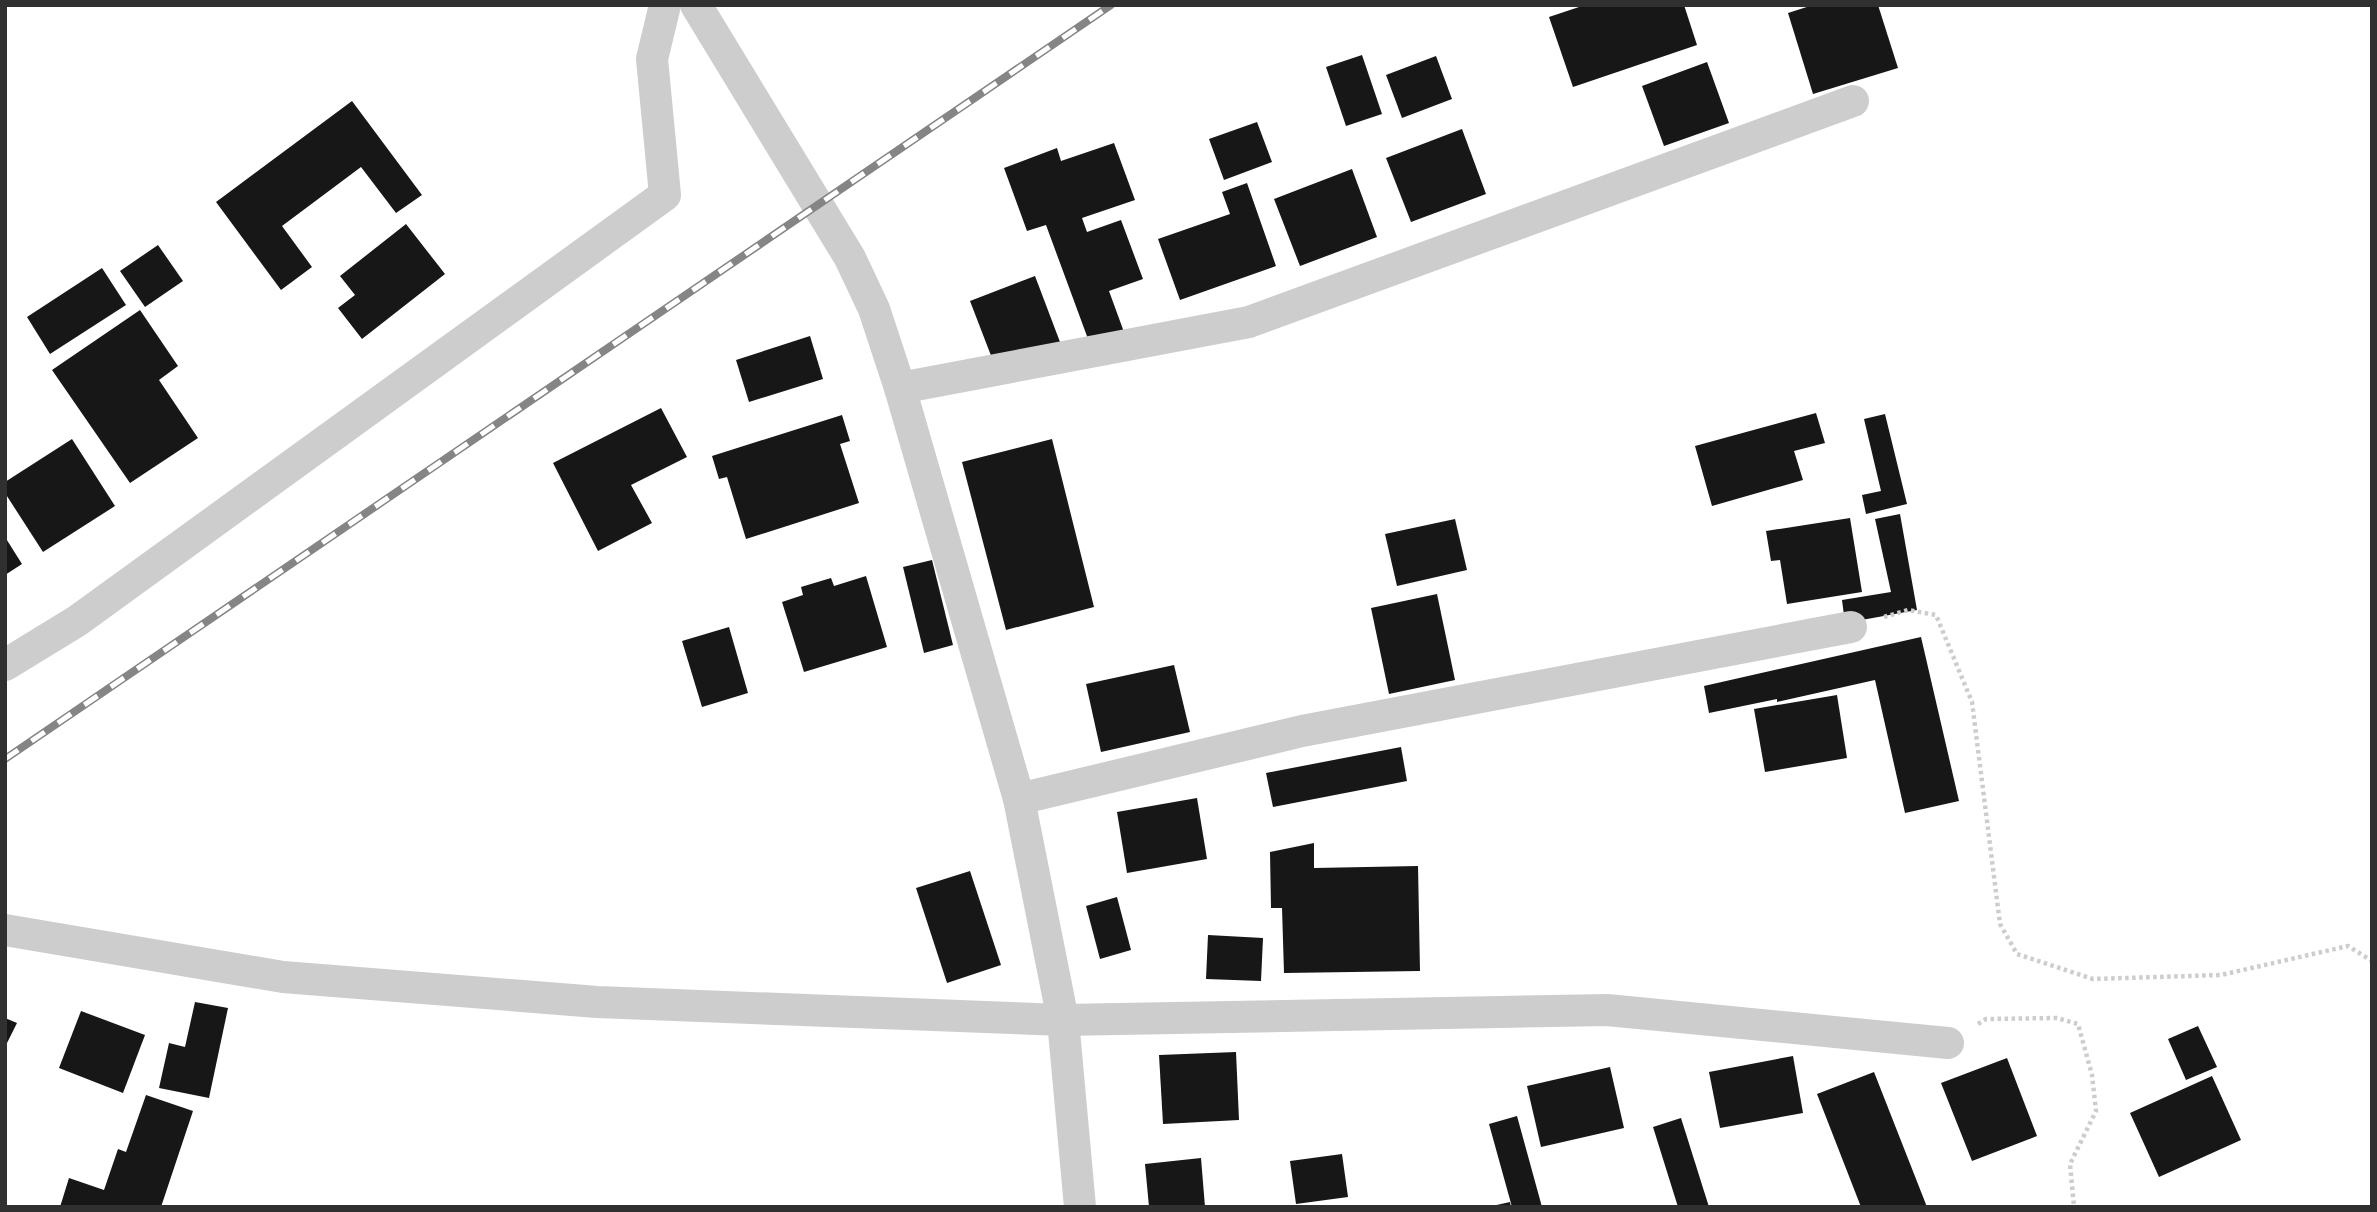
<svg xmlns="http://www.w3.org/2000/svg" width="2377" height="1212" viewBox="0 0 2377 1212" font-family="Manrope,sans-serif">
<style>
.building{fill:#171717}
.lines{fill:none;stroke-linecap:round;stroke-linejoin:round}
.path{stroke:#cdcdcd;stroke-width:4.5;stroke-dasharray:3.5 3.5;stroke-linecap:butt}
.minor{stroke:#cdcdcd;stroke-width:32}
.rail-casing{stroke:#858585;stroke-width:8}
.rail{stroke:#fff;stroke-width:5;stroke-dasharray:16;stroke-linecap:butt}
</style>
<rect width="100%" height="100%" fill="#fff"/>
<g class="building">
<polygon points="1585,5 1684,5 1697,45 1573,87 1549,17"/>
<polygon points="1813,5 1878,5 1898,68 1813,94 1788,13"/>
<polygon points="1362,55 1382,114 1346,126 1326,67"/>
<polygon points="1436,56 1452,99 1402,118 1386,75"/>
<polygon points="1707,62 1729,123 1664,146 1642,86"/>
<polygon points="352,101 422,195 396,213 361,167 282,226 312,267 281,290 216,202"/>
<polygon points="1257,122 1272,162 1224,180 1209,139"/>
<polygon points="1462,129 1486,194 1411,222 1386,158"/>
<polygon points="1114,143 1135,200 1082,218 1087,232 1121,220 1143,279 1109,291 1132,354 1098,366 1046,225 1027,231 1004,168 1057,148 1061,161"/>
<polygon points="1352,169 1377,237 1300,266 1274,199"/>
<polygon points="1247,183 1276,266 1180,300 1158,239 1230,214 1222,192"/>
<polygon points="406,224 445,274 362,339 338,308 355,295 340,276"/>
<polygon points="158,245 183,281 145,307 120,271"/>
<polygon points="102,268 126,305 50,354 27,317"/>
<polygon points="1035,276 1060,342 995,366 970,301"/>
<polygon points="140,310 178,366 159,380 198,438 130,483 52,370"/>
<polygon points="810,336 823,379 749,402 736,360"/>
<polygon points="661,408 687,457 631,485 652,523 598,551 553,463"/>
<polygon points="1816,413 1825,443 1794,451 1803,480 1712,506 1695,446"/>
<polygon points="1885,414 1907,504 1866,514 1862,495 1881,491 1864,419"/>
<polygon points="842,415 850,441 840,444 859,503 746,539 727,477 719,479 712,456"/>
<polygon points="72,439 115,506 43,552 5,493 5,482"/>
<polygon points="1052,439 1094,607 1006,630 962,462"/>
<polygon points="1900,514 1917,610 1845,623 1842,600 1891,592 1875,519"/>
<polygon points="1850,518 1862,592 1787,604 1780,560 1771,561 1766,531"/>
<polygon points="1455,519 1467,570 1397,586 1385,534"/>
<polygon points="5,537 22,564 5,575"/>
<polygon points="932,560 953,645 924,653 903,567"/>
<polygon points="866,576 887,647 804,672 782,602 803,595 801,587 831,578 834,586"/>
<polygon points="1437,594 1455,680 1389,694 1371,608"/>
<polygon points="729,627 748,693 702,707 682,641"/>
<polygon points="1921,637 1959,801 1905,813 1875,680 1777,702 1777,699 1709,713 1704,686"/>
<polygon points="1174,665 1190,732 1101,752 1086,684"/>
<polygon points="1837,695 1847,758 1765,772 1754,709"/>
<polygon points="1401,747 1407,781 1273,807 1266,773"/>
<polygon points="1197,798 1207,859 1127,873 1117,812"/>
<polygon points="1314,843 1314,868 1418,866 1420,971 1284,973 1282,908 1271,908 1270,852"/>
<polygon points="970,871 1001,965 947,983 916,888"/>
<polygon points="1117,897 1131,950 1100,959 1086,906"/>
<polygon points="1208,935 1263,938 1261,981 1206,979"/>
<polygon points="195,1002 228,1008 209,1098 159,1088 169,1043 185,1047"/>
<polygon points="81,1011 145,1035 123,1093 59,1068"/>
<polygon points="5,1018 17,1023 5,1047"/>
<polygon points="2198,1026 2217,1067 2186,1080 2168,1039"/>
<polygon points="1236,1052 1239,1120 1163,1124 1159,1055"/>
<polygon points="1793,1056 1803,1113 1720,1128 1709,1072"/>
<polygon points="2007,1058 2037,1136 1972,1161 1941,1083"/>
<polygon points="1610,1067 1624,1128 1541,1147 1527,1086"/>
<polygon points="1874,1072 1927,1207 1861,1207 1817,1094"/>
<polygon points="2212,1076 2241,1140 2159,1177 2130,1113"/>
<polygon points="146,1095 193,1111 161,1207 60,1207 69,1178 104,1190 118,1149 126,1152"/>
<polygon points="1517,1116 1542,1207 1512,1207 1489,1124"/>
<polygon points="1681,1118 1709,1207 1678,1207 1653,1127"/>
<polygon points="1342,1154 1348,1197 1296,1204 1290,1161"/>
<polygon points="1201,1158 1205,1207 1149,1207 1145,1164"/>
<polygon points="1510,1202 1511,1207 1492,1207 1492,1206"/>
</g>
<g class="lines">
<g class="path">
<polyline points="1884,617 1908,610 1936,615 1972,702 2000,924 2017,954 2093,979 2221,975 2348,946 2372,961"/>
<polyline points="1978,1024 1986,1019 2057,1018 2078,1024 2092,1075 2096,1111 2070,1164 2074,1207"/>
</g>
<g class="minor">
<polyline points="696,5 850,258 874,309 900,388 1019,799 1063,1020 1080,1207"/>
<polyline points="900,388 1249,322 1853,101"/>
<polyline points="5,665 77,621 665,195 652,59 665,5"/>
<polyline points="1019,799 1302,731 1851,627"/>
<polyline points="5,930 283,977 597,1002 1063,1020 1607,1010 1948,1043"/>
</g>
<g class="rail-casing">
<polyline id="rail" points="5,759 1111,5"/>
</g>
<use href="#rail" class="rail"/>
</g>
<rect width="2377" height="1212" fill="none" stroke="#303030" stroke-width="14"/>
</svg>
